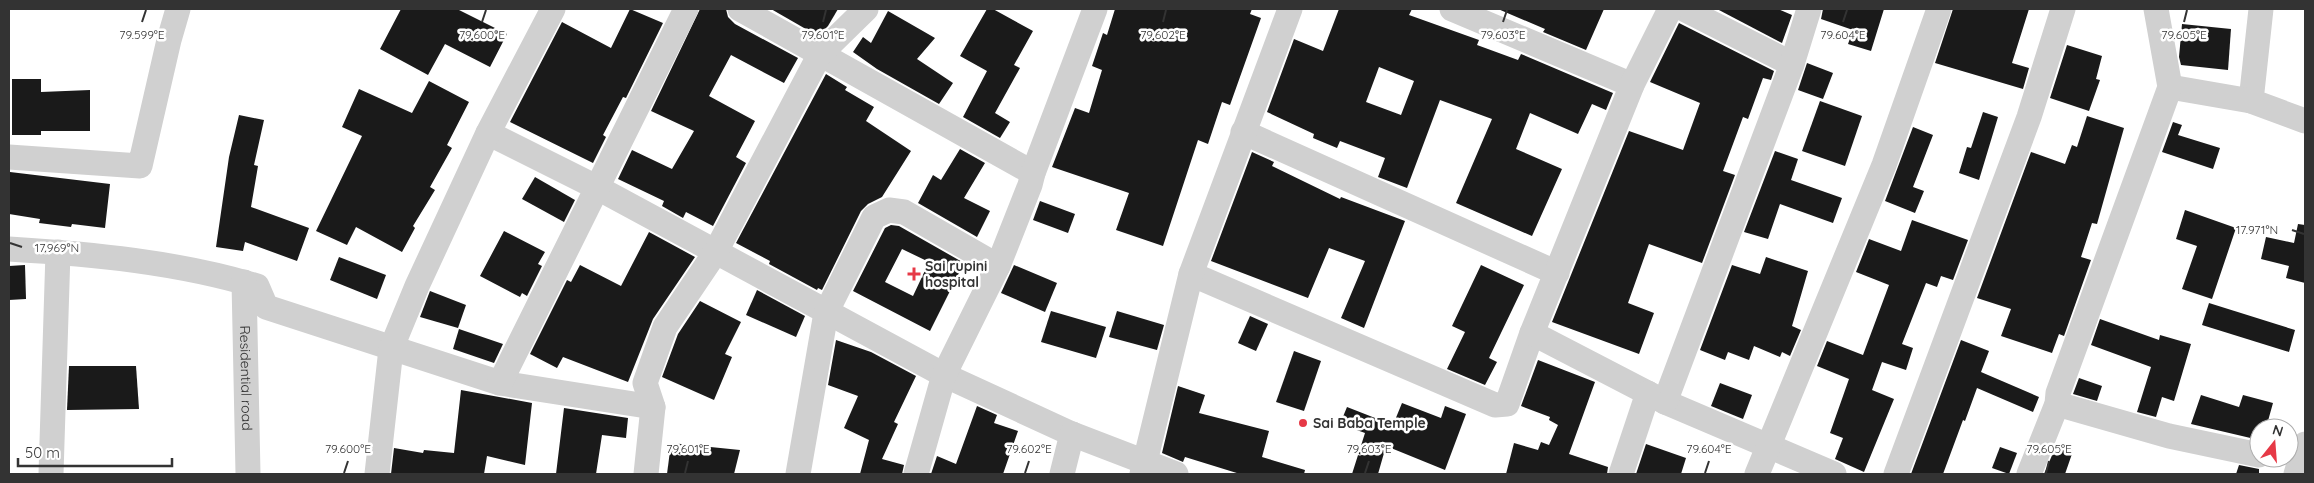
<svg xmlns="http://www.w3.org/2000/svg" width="2314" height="483" viewBox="0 0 2314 483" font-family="Quicksand,sans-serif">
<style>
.building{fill:#1a1a1a;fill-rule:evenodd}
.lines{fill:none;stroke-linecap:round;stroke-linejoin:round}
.minor{stroke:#d0d0d0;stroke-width:25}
.ticks{fill:none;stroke:#333;stroke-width:2}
.poi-dot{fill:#e63946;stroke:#fff;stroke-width:2}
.labels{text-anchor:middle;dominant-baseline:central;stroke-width:5;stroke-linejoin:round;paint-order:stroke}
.poi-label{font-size:14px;font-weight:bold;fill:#333;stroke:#fff;text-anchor:start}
.street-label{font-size:14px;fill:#333;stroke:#fff}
.ticks-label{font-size:12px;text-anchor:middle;fill:#333;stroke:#fff;stroke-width:5;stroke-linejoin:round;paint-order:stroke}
</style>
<rect width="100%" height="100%" fill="#fff"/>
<g class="building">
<polygon points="401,9 457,9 507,34 490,67 445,44 428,75 380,49"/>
<polygon points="630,9 663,23 626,98 623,97 603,135 606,137 593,163 510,122 562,22 611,48"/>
<polygon points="700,9 726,9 728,17 735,24 798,58 784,83 731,55 709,96 755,121 736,157 746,163 713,226 686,212 683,218 662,206 664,201 618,179 632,150 672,169 694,131 651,111"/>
<polygon points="771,9 838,9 828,26 818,36"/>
<polygon points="987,9 993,9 1033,31 1014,65 1020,68 995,113 1010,122 1000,138 963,117 987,71 960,56"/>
<polygon points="1115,9 1252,9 1250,14 1261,18 1230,105 1222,102 1208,144 1198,140 1163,246 1116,230 1129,193 1052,167 1075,108 1089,113 1102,70 1092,66 1103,33 1107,35"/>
<path d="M1339,9H1412L1409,15L1479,40L1477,45L1518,60L1521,54L1613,93L1606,110L1592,104L1578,134L1530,113L1516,149L1562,169L1532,236L1456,203L1492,119L1440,100L1407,188L1378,177L1385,158L1340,141L1337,148L1313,138L1314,134L1267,112L1294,39L1323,51ZM1379,67L1414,81L1401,115L1366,102Z"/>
<polygon points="1498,9 1604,9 1586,50 1543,32 1545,29"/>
<polygon points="1717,9 1778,9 1792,15 1782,43"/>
<polygon points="1823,9 1884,9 1871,51 1848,44 1853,30 1821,19"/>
<polygon points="1953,9 2029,9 2012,63 2029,68 2023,89 1935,63"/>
<polygon points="888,11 935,38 917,59 953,83 939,104 877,69 853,52 863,37 871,43"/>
<polygon points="1679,23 1774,71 1771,80 1763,78 1748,119 1743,117 1723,171 1735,175 1702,263 1649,244 1628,303 1654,313 1639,354 1552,322 1629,131 1683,150 1700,103 1650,82"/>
<polygon points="2182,24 2231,29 2228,70 2181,65 2179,57"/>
<polygon points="2067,45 2102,56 2096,79 2100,80 2089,111 2050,98"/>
<polygon points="1807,63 1833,73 1823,99 1798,90"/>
<polygon points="826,74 847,87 845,90 874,107 866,121 911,151 882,197 868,204 861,211 822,290 818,288 817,290 769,264 770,261 736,243"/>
<polygon points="12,79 41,79 41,92 90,90 90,131 41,131 41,135 12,135"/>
<polygon points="429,81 469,102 447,145 452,148 430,187 435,190 413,226 415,228 402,252 356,227 347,245 316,231 362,136 342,127 359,89 412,113"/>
<polygon points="1820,101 1862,116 1845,166 1802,151"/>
<polygon points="1983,112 1998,117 1979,180 1959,173 1967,147 1971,148"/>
<polygon points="239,115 264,120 254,165 258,166 251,207 309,228 297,261 245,242 243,251 216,247 229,157"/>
<polygon points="2087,116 2124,128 2097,224 2092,223 2081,257 2091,260 2064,336 2059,334 2052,353 2001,336 2011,309 1977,298 2031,152 2065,164 2072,145 2077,147"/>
<polygon points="2173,122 2182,125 2178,135 2220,148 2213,169 2162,152"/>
<polygon points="1913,127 1933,135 1913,187 1924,191 1915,213 1885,201"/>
<polygon points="960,149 985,163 964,198 990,211 977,237 918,203 933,175 941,180"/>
<polygon points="1775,151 1798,159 1791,180 1842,198 1833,223 1780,204 1768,239 1744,232"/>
<polygon points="1252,152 1274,162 1272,166 1340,199 1341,197 1405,221 1364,328 1341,318 1365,261 1329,248 1308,298 1211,261"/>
<polygon points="10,172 110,184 105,228 72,224 71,227 39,223 40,219 9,214"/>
<polygon points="535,177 575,200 564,222 522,199"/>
<polygon points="1040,201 1075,214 1068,233 1033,220"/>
<polygon points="2185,210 2236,228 2212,299 2182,289 2197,246 2176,239"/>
<polygon points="1912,220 1968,240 1953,280 1941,276 1937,287 1926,283 1902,344 1913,348 1906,370 1882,362 1872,390 1894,399 1864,472 1835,459 1843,438 1830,433 1849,379 1817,366 1827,341 1863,355 1889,285 1856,272 1869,239 1901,251"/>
<polygon points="2298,224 2305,225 2305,283 2286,278 2289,266 2261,259 2266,237 2294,243"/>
<path d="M891,225L899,226L964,263L930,331L853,291L885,228ZM902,249L929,262L913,296L885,282Z"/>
<polygon points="504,231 545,252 538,264 542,266 527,296 522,293 520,297 480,276"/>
<polygon points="649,232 695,257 653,319 628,382 563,357 557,368 530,354 567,280 571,282 580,265 621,286"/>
<polygon points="339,257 386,275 377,299 330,280"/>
<polygon points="1766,257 1808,271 1792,326 1801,330 1790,356 1782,352 1780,357 1754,346 1749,360 1728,352 1725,360 1700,350 1732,265 1760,274"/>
<polygon points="25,265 26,299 9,300 9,266"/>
<polygon points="1014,265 1057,283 1045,312 1001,293"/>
<polygon points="1481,265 1524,285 1489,358 1497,362 1485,385 1447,369 1465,332 1452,326"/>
<polygon points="757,290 805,316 796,337 746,315"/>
<polygon points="430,291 466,305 458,328 420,317"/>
<polygon points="700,301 741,322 725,354 732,357 714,400 662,377 678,334"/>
<polygon points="2209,303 2295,330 2289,352 2202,325"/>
<polygon points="1051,311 1106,327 1096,358 1041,342"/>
<polygon points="1117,311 1164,325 1157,350 1109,337"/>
<polygon points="1250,316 1268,324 1256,351 1238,343"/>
<polygon points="2100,319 2159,340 2160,335 2191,344 2174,401 2162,397 2156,417 2137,412 2151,367 2091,345"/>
<polygon points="459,329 503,344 494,363 453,349"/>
<polygon points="836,340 871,352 916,376 894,422 898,424 882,459 904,465 902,474 860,474 869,440 844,428 858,396 828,385"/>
<polygon points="1961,340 1989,351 1981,372 2039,397 2033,412 1977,388 1965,421 1963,420 1943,474 1911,474"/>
<polygon points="1294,351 1321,361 1304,411 1276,402"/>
<polygon points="1538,360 1595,382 1569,454 1608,467 1607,474 1506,474 1514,443 1538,450 1541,442 1549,445 1558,425 1549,420 1550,417 1521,406"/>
<polygon points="69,366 136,366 139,409 67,410"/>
<polygon points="2079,378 2102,386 2097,401 2073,394"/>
<polygon points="1720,383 1752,395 1743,419 1711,406"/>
<polygon points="1178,386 1205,395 1199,413 1269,431 1262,457 1305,470 1304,474 1240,474 1185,457 1183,462 1162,453"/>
<polygon points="461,390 532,403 525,465 487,456 484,474 391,474 394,448 423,453 424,450 454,453"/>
<polygon points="2201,395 2239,407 2243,395 2273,403 2266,428 2259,428 2259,440 2191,424"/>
<polygon points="1402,403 1441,418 1445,406 1466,414 1445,470 1386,446 1378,474 1352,474 1365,433 1340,424 1347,407 1393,425"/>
<polygon points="977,406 997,415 994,423 1018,431 1003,474 931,474 937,456 956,464"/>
<polygon points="564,408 628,418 626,438 602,435 596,474 556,474"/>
<polygon points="671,443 740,450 734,474 667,474"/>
<polygon points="1646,444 1686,458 1681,474 1636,474"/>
<polygon points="2056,446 2073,451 2065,474 2044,474"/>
<polygon points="2000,447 2017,453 2009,474 1992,468"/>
<polygon points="2239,465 2259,469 2259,474 2236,474"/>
</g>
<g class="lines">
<g class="minor">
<polyline points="740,9 1033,173"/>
<polyline points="1452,9 1632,85"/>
<polyline points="1684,9 1792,64"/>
<polyline points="2261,9 2251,101 2305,121"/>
<polyline points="2170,87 2251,101"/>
<polyline points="1243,132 1557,273"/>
<polyline points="488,133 596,187 944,375 1072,434 1176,474"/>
<polyline points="9,157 140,166 169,40 178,9"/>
<path d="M9,249C92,254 177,262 257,286L266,307L500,383L653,407"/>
<polyline points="1191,274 1495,405 1507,404 1532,333 1632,85 1670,9"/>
<path id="s1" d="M244,282L248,474"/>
<polyline points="1532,333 1665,402 1834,474"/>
<polyline points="500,383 686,9"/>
<polyline points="1665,402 1792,64 1809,9"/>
<polyline points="2057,404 2169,436 2259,455"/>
<polyline points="51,474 58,252"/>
<polyline points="377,474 391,349 417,286 488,133 553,9"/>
<polyline points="646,474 653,407 645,383 665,327 715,253 820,54 866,9"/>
<polyline points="798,474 826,313 874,217 889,210 904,212 998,266"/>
<polyline points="916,474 944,375 998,266 1030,185 1033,173 1095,9"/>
<polyline points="1062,474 1072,434"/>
<polyline points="1142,474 1191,274 1290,9"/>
<polyline points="1621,474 1648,393"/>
<polyline points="1757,474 1884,165 1939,9"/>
<polyline points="1896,474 2029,117 2063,9"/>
<polyline points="2029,474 2057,404 2058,393 2170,87 2156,9"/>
<polyline points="2296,474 2305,444"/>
</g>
</g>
<path class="ticks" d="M142,22L146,10M482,22L486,10M823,22L826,10M1163,22L1166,10M1503,22L1507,10M1843,22L1847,10M2184,22L2187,10M2292,230L2304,234M10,243L22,247M344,473L348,461M685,473L688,461M1025,473L1029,461M1365,473L1369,461M1705,473L1709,461M2046,473L2049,461"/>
<g class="poi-dot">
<path d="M911.5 266.5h5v5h5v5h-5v5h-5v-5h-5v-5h5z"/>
<circle cx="1303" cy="423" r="5"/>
</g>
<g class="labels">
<g class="poi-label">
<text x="925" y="266">Sai rupini<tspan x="925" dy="16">hospital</tspan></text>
<text x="1313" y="423">Sai Baba Temple</text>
</g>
<g class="street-label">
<text stroke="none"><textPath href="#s1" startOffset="96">Residential road</textPath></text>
</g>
</g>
<g class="ticks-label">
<text x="142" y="39">79.599°E</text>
<text x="482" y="39">79.600°E</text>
<text x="823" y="39">79.601°E</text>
<text x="1163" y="39">79.602°E</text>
<text x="1503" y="39">79.603°E</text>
<text x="1843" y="39">79.604°E</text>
<text x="2184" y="39">79.605°E</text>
<text x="2257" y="234">17.971°N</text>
<text x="57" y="252">17.969°N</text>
<text x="348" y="453">79.600°E</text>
<text x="688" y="453">79.601°E</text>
<text x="1029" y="453">79.602°E</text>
<text x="1369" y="453">79.603°E</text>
<text x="1709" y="453">79.604°E</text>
<text x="2049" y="453">79.605°E</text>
</g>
<rect width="2314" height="483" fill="none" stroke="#333333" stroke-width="20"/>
<g transform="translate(2274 443) rotate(17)"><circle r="24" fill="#ffffff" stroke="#adadad"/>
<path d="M0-4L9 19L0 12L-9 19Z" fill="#e63946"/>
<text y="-8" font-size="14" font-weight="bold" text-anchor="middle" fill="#333333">N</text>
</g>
<path d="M18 458v8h154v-8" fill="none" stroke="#333333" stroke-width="2.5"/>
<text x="25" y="458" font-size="15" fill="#333333" stroke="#ffffff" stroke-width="4" paint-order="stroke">50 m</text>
</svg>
